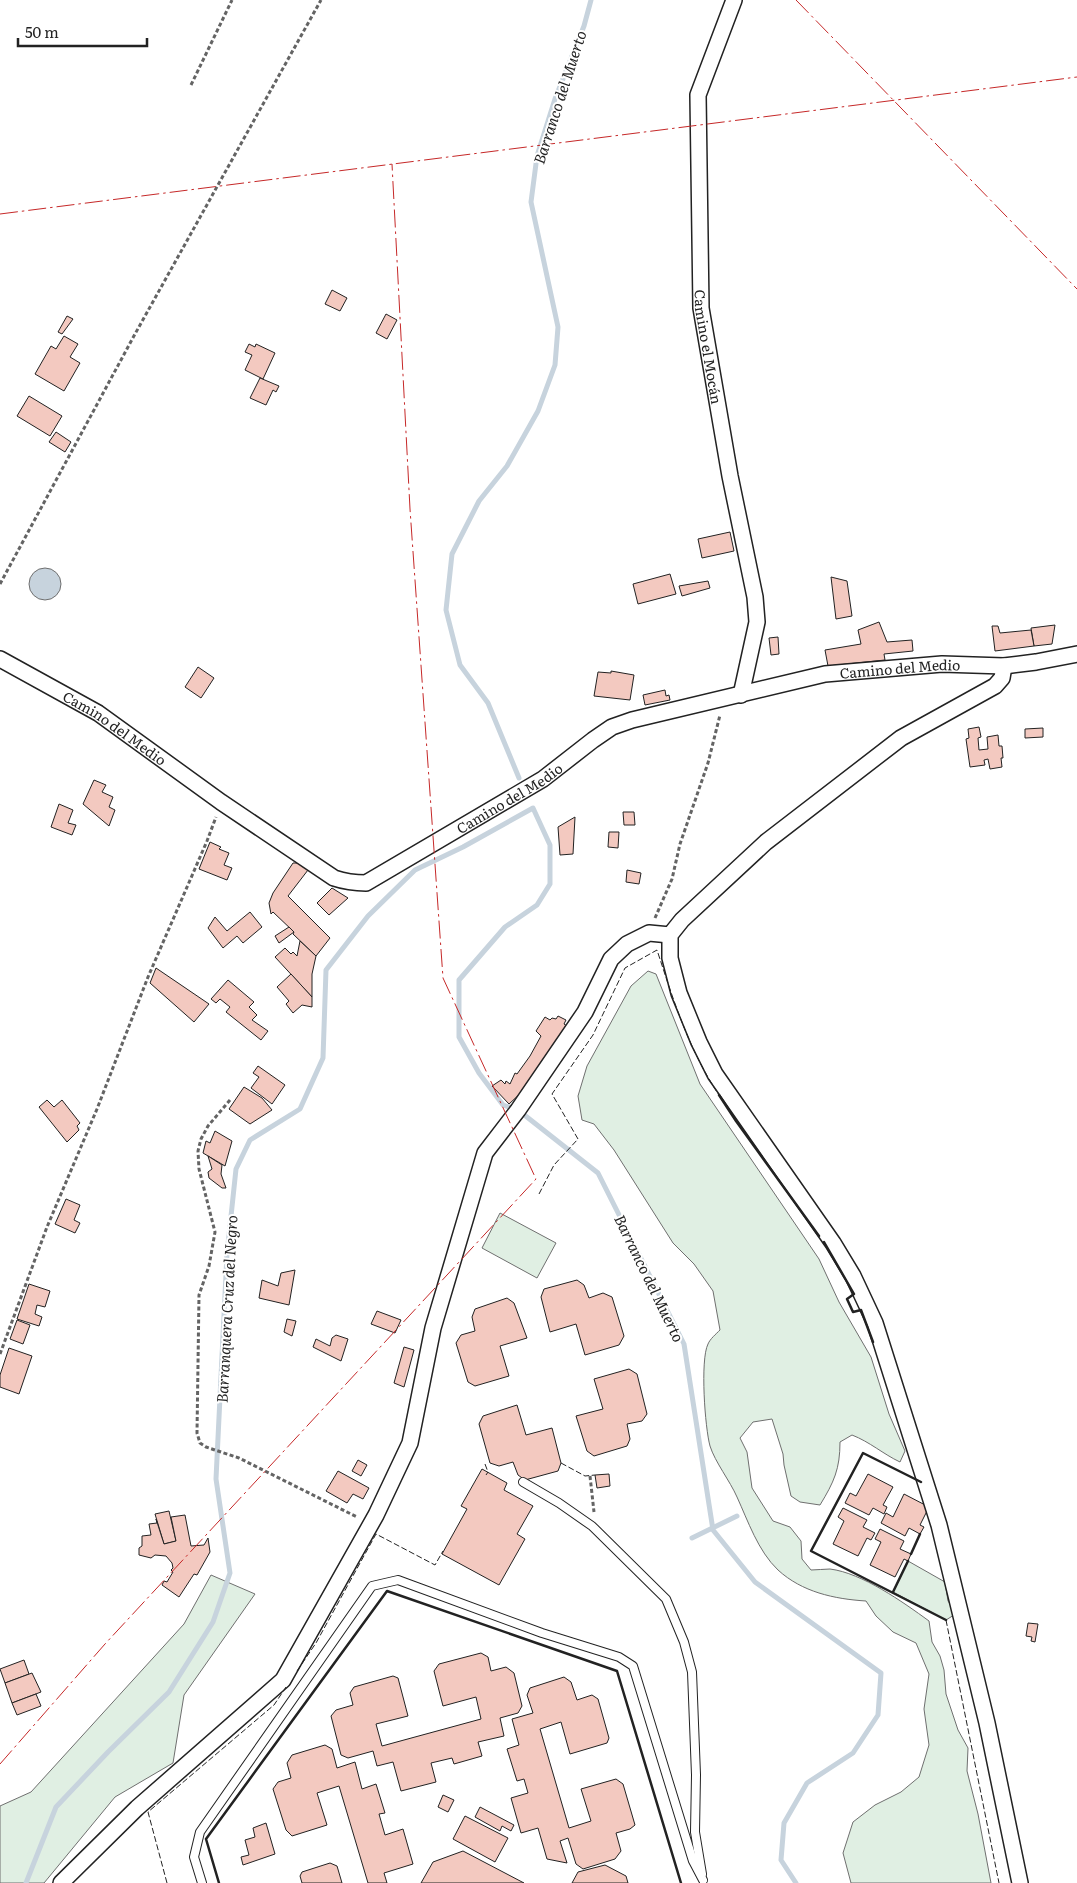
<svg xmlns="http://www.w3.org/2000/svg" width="1077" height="1883" viewBox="0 0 1077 1883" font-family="Literata,serif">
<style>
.green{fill:#e0efe3;stroke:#6f6f6f}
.water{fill:#c7d3dd;stroke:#6f6f6f}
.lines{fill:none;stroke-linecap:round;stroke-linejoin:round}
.stream{stroke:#c7d3dd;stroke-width:5}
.building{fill:#f3c9c0;stroke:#222}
.lane-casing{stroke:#222;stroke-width:10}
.street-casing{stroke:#222;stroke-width:18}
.path{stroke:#646464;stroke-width:3;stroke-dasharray:4 2.5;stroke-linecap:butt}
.lane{stroke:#fff;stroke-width:8}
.street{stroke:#fff;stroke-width:15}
.fence{stroke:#222;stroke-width:1;stroke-dasharray:6 2.5;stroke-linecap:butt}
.wall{stroke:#222;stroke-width:2.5}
.power{stroke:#c62828;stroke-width:1;stroke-dasharray:18 4 2.5 4;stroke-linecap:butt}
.labels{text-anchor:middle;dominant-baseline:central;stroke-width:4;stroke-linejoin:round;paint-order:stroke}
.street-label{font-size:14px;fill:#222;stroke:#fff}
.water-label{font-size:15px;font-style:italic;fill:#222;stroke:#fff}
</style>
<rect width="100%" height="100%" fill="#fff"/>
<g class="green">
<path d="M648,971L656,974L700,1084L819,1259L839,1302L871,1357L889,1414L905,1451L900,1462C883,1454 870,1442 852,1435L840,1442C840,1469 834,1482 820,1505L800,1502L791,1496L784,1465L783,1454L772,1419L753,1422L740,1438L747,1452L752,1488L773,1521L790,1527L801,1541L802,1559L811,1570C817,1570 824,1569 830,1569C862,1573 903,1602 929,1621L932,1642L940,1656L944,1670L946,1694L958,1730L968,1748L967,1771L978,1814L991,1883H851L843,1853L853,1822L875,1805L901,1792L919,1777L929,1745L924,1709L929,1674L916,1643L893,1632L876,1616L866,1601C834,1599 802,1592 778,1570C758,1551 748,1521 737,1497C730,1481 715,1462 710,1446C705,1428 700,1360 708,1344C710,1339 716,1334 720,1330L713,1291L694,1264L673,1243L614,1150L594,1124L582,1120L578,1096L587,1066L631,986Z"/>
<polygon points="500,1213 556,1243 537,1278 482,1248"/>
<polygon points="908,1561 945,1582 948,1601 953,1608 954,1615 946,1620 893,1592"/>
<polygon points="211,1575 255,1594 184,1695 173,1763 115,1797 44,1883 0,1883 0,1806 31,1792 184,1624"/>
</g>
<circle class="water" cx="45" cy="584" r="16"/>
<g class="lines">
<g class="stream">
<polyline points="519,778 488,703 460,665 446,610 452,554 479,501 507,466 538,411 555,365 558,327 531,202 537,156 555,99 584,26 591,0"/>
<polyline points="692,1538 737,1516"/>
<polyline points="26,1883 56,1807 108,1752 169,1692 213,1622 230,1573 216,1479 227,1254 236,1169 250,1140 300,1109 323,1058 326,970 368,916 415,870 463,847 533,808 550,845 550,884 537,905 505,927 459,980 459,1037 479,1073 503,1105 518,1110 598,1173 684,1344 713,1530 755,1582 881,1673 878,1715 853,1753 807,1783 784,1823 781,1860 796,1883"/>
</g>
</g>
<g class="building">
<polygon points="332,290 347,298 340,311 325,304"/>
<polygon points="386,314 397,320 387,339 376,333"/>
<polygon points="67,316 73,319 62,334 58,332"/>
<polygon points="64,336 78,344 70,357 80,363 64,391 35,374 51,346 56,349"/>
<polygon points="249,344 255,347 256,344 275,353 263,379 245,370 252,355 245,352"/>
<polygon points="260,378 279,386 276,392 273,390 266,405 250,398"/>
<polygon points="29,396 62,416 50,436 17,416"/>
<polygon points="56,432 71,442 65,452 49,442"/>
<polygon points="730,532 734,551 702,558 698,539"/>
<polygon points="670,574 676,594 638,604 633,584"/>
<polygon points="831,577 847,581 852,616 836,619"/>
<polygon points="708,581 710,588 682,596 679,586"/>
<polygon points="879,622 887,642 912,640 913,651 884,654 885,660 828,666 825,650 861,644 858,630"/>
<polygon points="1055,625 1052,644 1034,646 1031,628"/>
<polygon points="992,626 998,626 1000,633 1031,630 1034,646 995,651"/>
<polygon points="778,637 779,654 771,655 769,638"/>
<polygon points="198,667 214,678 201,698 185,687"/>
<polygon points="611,671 634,675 630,700 594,696 598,672 611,673"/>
<polygon points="665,690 666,696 669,695 670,700 645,705 643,695"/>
<polygon points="979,727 981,737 978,738 979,750 988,749 987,737 998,735 999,746 1002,746 1003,758 1001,758 1002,767 990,769 988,759 984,760 985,765 970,767 966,739 969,738 968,729"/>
<polygon points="1043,728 1043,737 1025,738 1025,729"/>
<polygon points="94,780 106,785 102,792 113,797 109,807 115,810 109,826 83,804"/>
<polygon points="59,804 73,810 68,823 76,825 72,835 51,827"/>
<polygon points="623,812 634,812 635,825 624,825"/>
<polygon points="575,817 573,854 560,855 558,827"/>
<polygon points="609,832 619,832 618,848 608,847"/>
<polygon points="210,842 221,847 219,849 229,853 224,865 232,868 227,880 199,869"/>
<polygon points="293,863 298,863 308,870 288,896 330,938 316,956 293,934 294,932 273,912 271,914 269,903 273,893"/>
<polygon points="627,870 641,873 639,884 626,882"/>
<polygon points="332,888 348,898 329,915 317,903"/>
<polygon points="250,912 262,927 243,943 237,936 223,948 208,928 215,917 227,931"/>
<polygon points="289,927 294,932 279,943 275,936"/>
<polygon points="300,941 316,956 312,974 312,997 275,957 285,948 291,954 293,952 297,956"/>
<polygon points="156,968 209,1004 194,1022 150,983"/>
<polygon points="291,974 312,997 312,1007 302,1005 293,1013 286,1004 289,1001 277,987"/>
<polygon points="228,980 254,1002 249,1007 257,1015 252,1020 268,1031 261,1040 226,1012 230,1007 220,999 216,1003 211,999"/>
<polygon points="558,1016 566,1020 564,1024 567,1026 523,1091 509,1104 492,1086 501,1080 505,1084 506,1081 510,1084 515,1073 517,1074 530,1056 541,1036 536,1031 545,1017 550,1020 552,1018 556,1019"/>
<polygon points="258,1066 285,1085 272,1104 251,1088 259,1077 253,1073"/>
<polygon points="244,1087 262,1098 272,1110 250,1124 229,1109"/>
<polygon points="47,1100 54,1107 62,1100 80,1123 77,1126 79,1130 67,1142 39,1107"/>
<polygon points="215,1131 232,1141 225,1166 203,1153 206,1141 210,1143"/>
<polygon points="208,1156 222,1165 221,1174 226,1188 222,1188 209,1178 208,1172 212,1169"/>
<polygon points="66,1199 80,1205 74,1220 80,1223 75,1233 55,1224"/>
<polygon points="295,1270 289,1305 259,1298 262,1280 278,1286 281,1273"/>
<polygon points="577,1280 584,1285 589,1298 603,1293 612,1297 624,1336 619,1345 585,1355 576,1324 550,1332 541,1297 544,1289"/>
<polygon points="29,1284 50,1291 45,1307 37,1305 35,1314 42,1317 39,1326 17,1319"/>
<polygon points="507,1298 514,1303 527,1338 500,1346 509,1376 475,1386 468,1382 456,1343 461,1335 475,1331 472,1317 475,1309"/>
<polygon points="377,1311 401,1320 395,1333 371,1324"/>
<polygon points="287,1319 296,1321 292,1336 284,1332"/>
<polygon points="17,1320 30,1325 23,1344 10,1339"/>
<polygon points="336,1335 348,1339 341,1361 313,1347 316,1339 330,1346 332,1338"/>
<polygon points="404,1347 414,1350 404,1387 394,1383"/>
<polygon points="9,1348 32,1356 19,1394 0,1387 0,1375"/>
<polygon points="629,1369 637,1374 647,1414 642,1421 627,1424 630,1439 627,1446 594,1456 587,1451 576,1416 603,1409 594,1379"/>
<polygon points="517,1405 526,1435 552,1428 561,1463 558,1471 525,1480 518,1475 513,1462 499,1466 490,1463 479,1424 483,1416"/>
<polygon points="358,1460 367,1465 361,1476 352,1471"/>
<polygon points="482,1469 507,1483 504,1490 533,1506 517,1534 525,1539 499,1585 442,1554 467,1509 461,1506"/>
<polygon points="338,1471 369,1488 363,1499 353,1494 347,1503 326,1491"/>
<polygon points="609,1474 610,1486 597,1488 595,1475"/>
<polygon points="868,1474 893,1487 883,1505 887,1507 884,1514 873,1508 869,1515 845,1503 850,1493 856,1496"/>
<polygon points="904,1494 929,1507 920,1525 924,1527 920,1534 909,1528 905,1536 881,1523 886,1513 893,1517"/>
<polygon points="843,1508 867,1520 863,1527 875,1533 871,1540 867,1538 858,1556 833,1544 844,1521 838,1517"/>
<polygon points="169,1511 176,1541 164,1544 155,1514"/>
<polygon points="185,1515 191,1546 204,1545 208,1538 210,1552 197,1575 194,1574 179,1597 162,1585 164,1581 167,1582 173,1572 171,1570 173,1568 172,1563 166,1556 155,1555 151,1558 139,1555 139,1548 142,1546 142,1536 151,1535 149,1524 157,1523 156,1519 164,1544 176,1541 171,1517"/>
<polygon points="880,1529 904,1541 900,1549 911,1554 908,1561 904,1559 895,1577 870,1565 881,1542 875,1539"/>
<polygon points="1028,1623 1038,1624 1035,1642 1031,1641 1032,1637 1026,1636"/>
<polygon points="481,1653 488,1657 491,1671 506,1667 514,1673 522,1706 518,1713 500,1718 504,1736 478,1742 482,1756 454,1764 452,1758 431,1763 436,1782 401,1791 393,1762 377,1766 373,1751 348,1758 341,1755 331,1716 336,1710 353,1705 350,1693 354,1687 393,1676 398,1678 408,1716 376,1724 382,1746 481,1719 476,1697 443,1706 434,1671 439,1664"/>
<polygon points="24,1660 29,1674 5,1683 0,1669"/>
<polygon points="32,1673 41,1692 12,1703 5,1683"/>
<polygon points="564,1677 571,1682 577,1700 592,1695 598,1699 609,1738 607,1743 570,1754 561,1722 540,1729 569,1828 591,1821 581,1789 616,1779 623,1784 635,1825 630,1829 616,1833 621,1851 615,1859 583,1869 576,1864 568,1838 560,1841 567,1863 547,1859 538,1828 521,1833 511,1798 528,1793 524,1779 517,1781 507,1749 519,1745 512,1719 533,1713 527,1695 530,1688"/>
<polygon points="36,1694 41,1706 17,1715 12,1703"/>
<polygon points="325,1745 332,1749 337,1768 355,1762 362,1789 376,1784 385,1813 379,1814 385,1835 403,1829 413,1864 384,1873 387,1883 368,1883 339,1786 317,1793 327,1825 292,1836 286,1830 273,1789 278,1782 291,1778 287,1763 292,1755"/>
<polygon points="443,1795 454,1800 448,1812 438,1807"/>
<polygon points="480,1807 514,1825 511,1831 502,1826 500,1831 475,1817"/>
<polygon points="465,1816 508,1838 495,1862 453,1839"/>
<polygon points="266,1823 275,1854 243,1865 241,1857 249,1855 245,1840 255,1837 253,1828"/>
<polygon points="463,1851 524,1883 421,1883 433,1862"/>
<polygon points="330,1863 337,1866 342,1883 302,1883 300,1876 302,1872"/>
<polygon points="605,1865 626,1876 628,1883 572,1883 578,1872"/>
</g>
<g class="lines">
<g class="lane-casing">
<g id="lane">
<polyline points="523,1482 559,1503 592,1526 666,1599 684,1642 692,1672 696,1775 695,1832 702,1874"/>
<polyline points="202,1883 194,1857 200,1832 372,1586 398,1580 542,1633 619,1657 633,1666 693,1861 703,1880"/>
</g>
</g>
<g class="street-casing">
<g id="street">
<path id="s1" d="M734,0L698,95L701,308L730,476L755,597L757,622L741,695"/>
<path id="s2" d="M0,659L98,713L221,802L334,878C346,882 354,883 366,883L543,779L593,740L612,727L632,720L825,674L942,664L1004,666L1036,662L1077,654"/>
<polyline points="1004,666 1002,678 995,686 901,738 766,842 682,920 670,935 670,958 679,993 699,1042 715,1074 833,1243 853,1276 875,1323 939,1525 987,1723 1020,1883"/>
<polyline points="61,1883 137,1808 283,1680 376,1515 410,1443 433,1328 485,1153 518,1110 585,1012 611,959 627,944 649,933 670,935"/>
</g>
</g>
<g class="path">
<polyline points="191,85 232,0"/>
<polyline points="0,584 135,334 321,0"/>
<polyline points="655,918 672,879 680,844 708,763 720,715"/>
<polyline points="230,1100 208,1126 201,1139 198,1151 199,1169 215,1232 209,1266 199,1295 197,1433 200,1443 206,1447 239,1458 357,1517"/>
<polyline points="0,1354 47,1227 97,1109 148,977 207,841 216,817"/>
<polyline points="590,1476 594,1512"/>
</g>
<use href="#lane" class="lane"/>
<use href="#street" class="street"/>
<g class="fence">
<path d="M539,1194L554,1165L578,1139L552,1094L593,1035L625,968L657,950C674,1002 689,1050 719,1095"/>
<polyline points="561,1463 585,1476 595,1475"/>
<polyline points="485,1464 488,1472 486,1475"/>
<polyline points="946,1620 999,1883"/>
<polyline points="297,1671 316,1643 376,1534 435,1565 443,1551"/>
<polyline points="167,1883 148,1812 274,1705 286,1687"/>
</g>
<g class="wall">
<polyline points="719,1095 736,1121 819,1236"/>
<polyline points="824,1242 854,1294 847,1299 853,1312 861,1310 873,1342"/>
<polyline points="921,1482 863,1453 811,1551 946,1620"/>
<polyline points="911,1554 920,1534"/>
<polyline points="893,1592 908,1561"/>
<polyline points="219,1883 206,1839 387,1591 617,1671 681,1883"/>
</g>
<g class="power">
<polyline points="796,0 1077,289"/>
<polyline points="0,214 1077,77"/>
<polyline points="0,1764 105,1644 536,1179 443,978 410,509 392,164"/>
</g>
</g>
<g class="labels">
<g class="street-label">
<text stroke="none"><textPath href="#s1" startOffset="354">Camino el Mocán</textPath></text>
<text stroke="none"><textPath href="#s2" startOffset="1019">Camino del Medio</textPath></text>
<text stroke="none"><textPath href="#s2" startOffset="134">Camino del Medio</textPath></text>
<text stroke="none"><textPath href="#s2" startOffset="599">Camino del Medio</textPath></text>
</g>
<g class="water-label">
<text transform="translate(559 97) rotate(-72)">Barranco del Muerto</text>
<text transform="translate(650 1278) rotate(64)">Barranco del Muerto</text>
<text transform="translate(226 1309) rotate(-87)">Barranquera Cruz del Negro</text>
</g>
</g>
<path d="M18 38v8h129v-8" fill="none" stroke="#222222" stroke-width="2.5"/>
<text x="25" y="38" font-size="15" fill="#222222" stroke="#ffffff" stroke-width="4" paint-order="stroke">50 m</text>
</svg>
